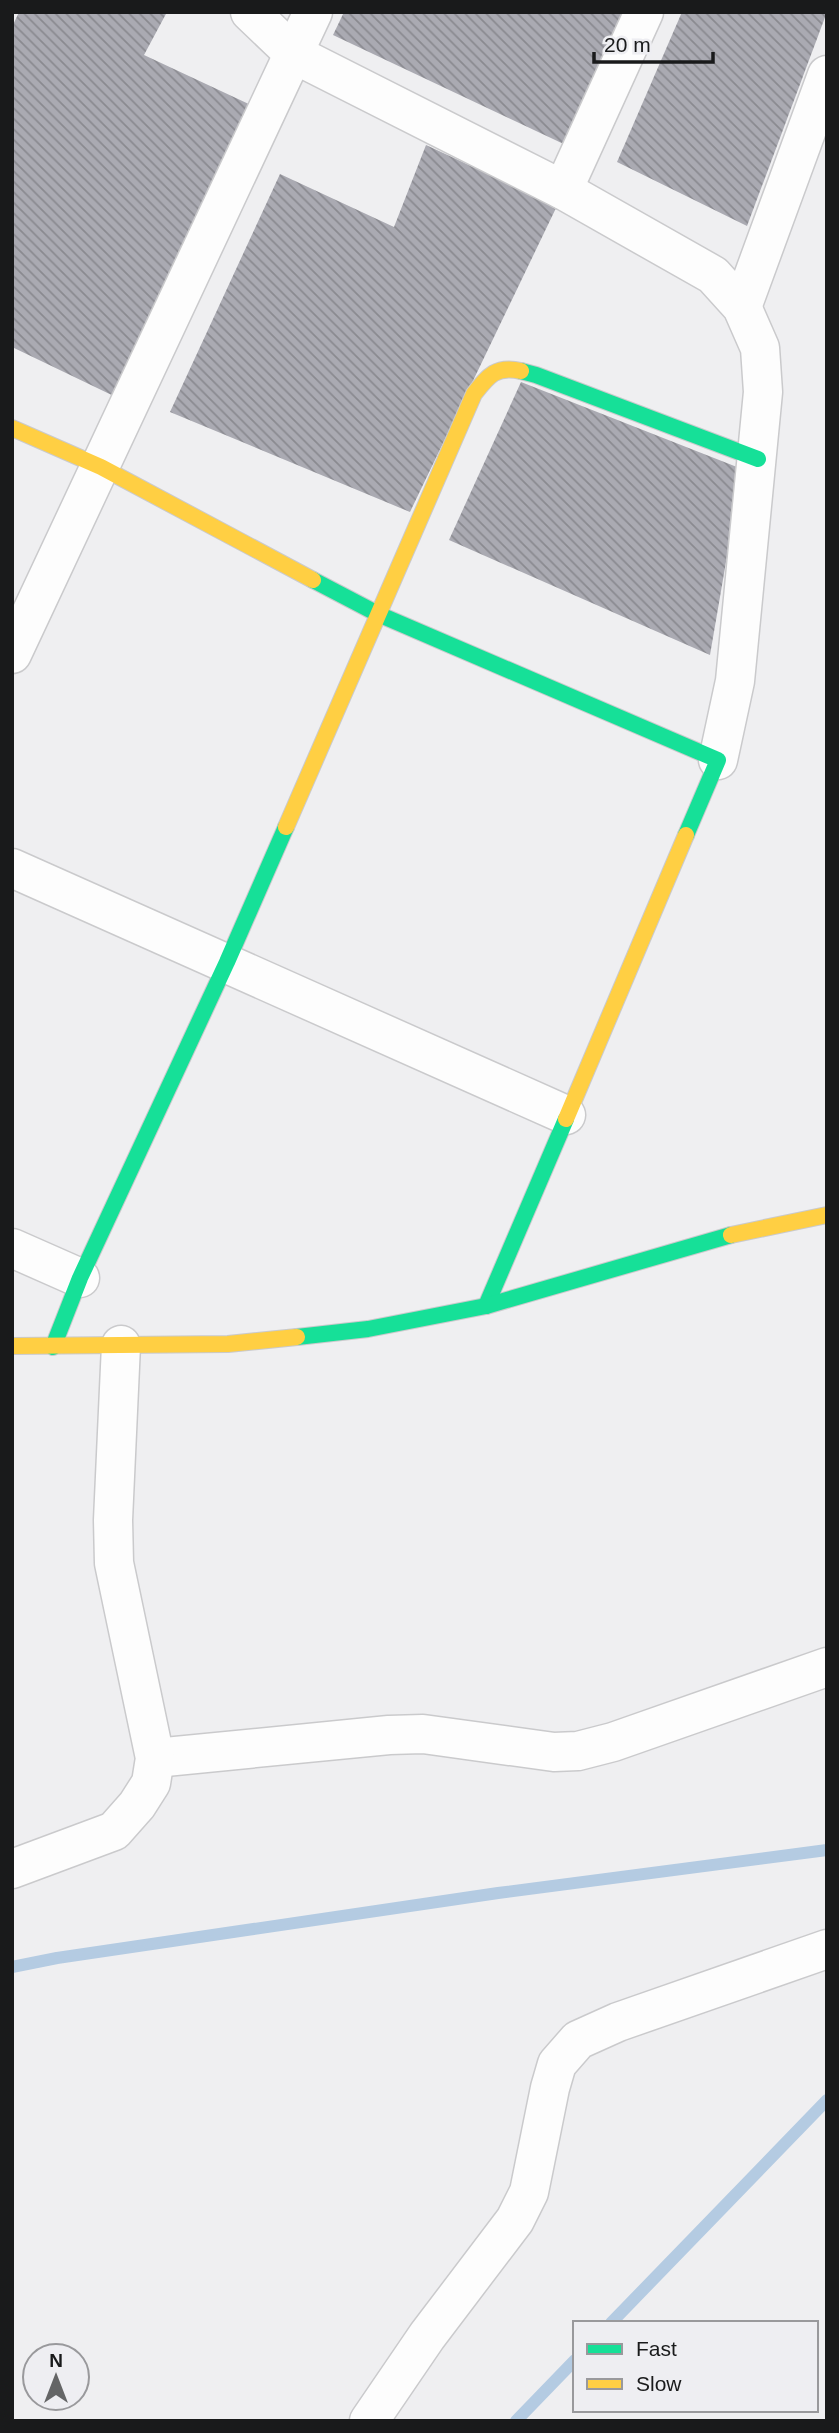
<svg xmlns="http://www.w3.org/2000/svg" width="839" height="2433" viewBox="0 0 839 2433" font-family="Helvetica,sans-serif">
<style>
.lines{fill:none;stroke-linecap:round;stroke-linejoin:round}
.stream{stroke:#b4cbe2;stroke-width:12}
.building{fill:url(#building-back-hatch)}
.street-casing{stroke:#cacacc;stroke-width:41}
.fast-casing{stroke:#cacacc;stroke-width:18}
.slow-casing{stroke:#cacacc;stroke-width:18}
.street{stroke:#fdfdfd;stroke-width:38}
.fast{stroke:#16e098;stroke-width:16}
.slow{stroke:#ffcf43;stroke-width:16}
</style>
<defs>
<pattern id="building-back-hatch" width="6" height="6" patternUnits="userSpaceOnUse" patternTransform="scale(1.75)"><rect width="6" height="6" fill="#aaaab2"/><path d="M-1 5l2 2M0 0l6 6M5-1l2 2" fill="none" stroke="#8a8a90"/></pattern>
</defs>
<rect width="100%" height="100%" fill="#efeff1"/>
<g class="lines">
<g class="stream">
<polyline points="12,1967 57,1958 498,1893 827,1850"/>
<polyline points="611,2323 827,2100"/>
<polyline points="516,2421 575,2360"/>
</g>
</g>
<g class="building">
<polygon points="19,12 167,12 144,55 253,106 120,399 12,347 12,27"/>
<polygon points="344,12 630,12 570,147 333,35"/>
<polygon points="682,12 827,12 747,226 617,162"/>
<polygon points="426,145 557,206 410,512 170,412 280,174 394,227"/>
<polygon points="521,382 742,469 710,655 449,540"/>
</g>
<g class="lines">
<g class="street-casing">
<g id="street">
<polyline points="250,12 294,54 563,190 713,275 742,307 760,348 763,392 735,681 718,760"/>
<polyline points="563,190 644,12"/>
<polyline points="742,307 827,75"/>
<polyline points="12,654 313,12"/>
<polyline points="12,868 566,1115"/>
<polyline points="12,1248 80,1278"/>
<polyline points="155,1758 389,1735 423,1734 554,1752 578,1751 613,1742 827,1667"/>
<polyline points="12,1869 114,1831 137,1805 151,1783 155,1758 114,1563 113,1520 121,1345"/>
<polyline points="369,2421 427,2336 515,2220 529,2192 550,2088 557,2064 578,2040 618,2022 827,1949"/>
</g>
</g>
<g class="fast-casing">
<g id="fast">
<polyline points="521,371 536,375 758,459"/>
<polyline points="313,580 378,614 718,760 686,835"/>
<polyline points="486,1306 566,1119"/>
<polyline points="297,1337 368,1329 486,1306 731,1235"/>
<polyline points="53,1347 80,1278 227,962 286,827"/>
</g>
</g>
<g class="slow-casing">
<g id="slow">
<polyline points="12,428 101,467 313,580"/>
<path d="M286,827L474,394C488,376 496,365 521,371"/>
<polyline points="566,1119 686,835"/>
<polyline points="731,1235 827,1215"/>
<polyline points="12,1346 228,1344 297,1337"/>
</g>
</g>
<use href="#street" class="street"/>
<use href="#fast" class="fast"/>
<use href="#slow" class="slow"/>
</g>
<rect width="839" height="2433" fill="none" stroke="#191a1b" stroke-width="28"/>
<rect x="573" y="2321" width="245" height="91" fill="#eeeef2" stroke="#99999c" stroke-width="2"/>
<rect x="587" y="2344" width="35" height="10" fill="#16e098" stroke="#99999c" stroke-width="2"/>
<text x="636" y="2356" font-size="21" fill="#191a1b">Fast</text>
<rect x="587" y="2379" width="35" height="10" fill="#ffcf43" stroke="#99999c" stroke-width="2"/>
<text x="636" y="2391" font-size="21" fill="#191a1b">Slow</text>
<g transform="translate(56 2377)"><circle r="33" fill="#eeeef2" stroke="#99999c" stroke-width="2"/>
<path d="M0-5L12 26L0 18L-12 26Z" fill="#646566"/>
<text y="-10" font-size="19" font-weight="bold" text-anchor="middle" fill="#191a1b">N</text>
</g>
<path d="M594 52v10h119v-10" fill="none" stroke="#191a1b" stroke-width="3.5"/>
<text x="604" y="52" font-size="21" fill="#191a1b" stroke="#eeeef2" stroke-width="5" paint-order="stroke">20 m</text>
</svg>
